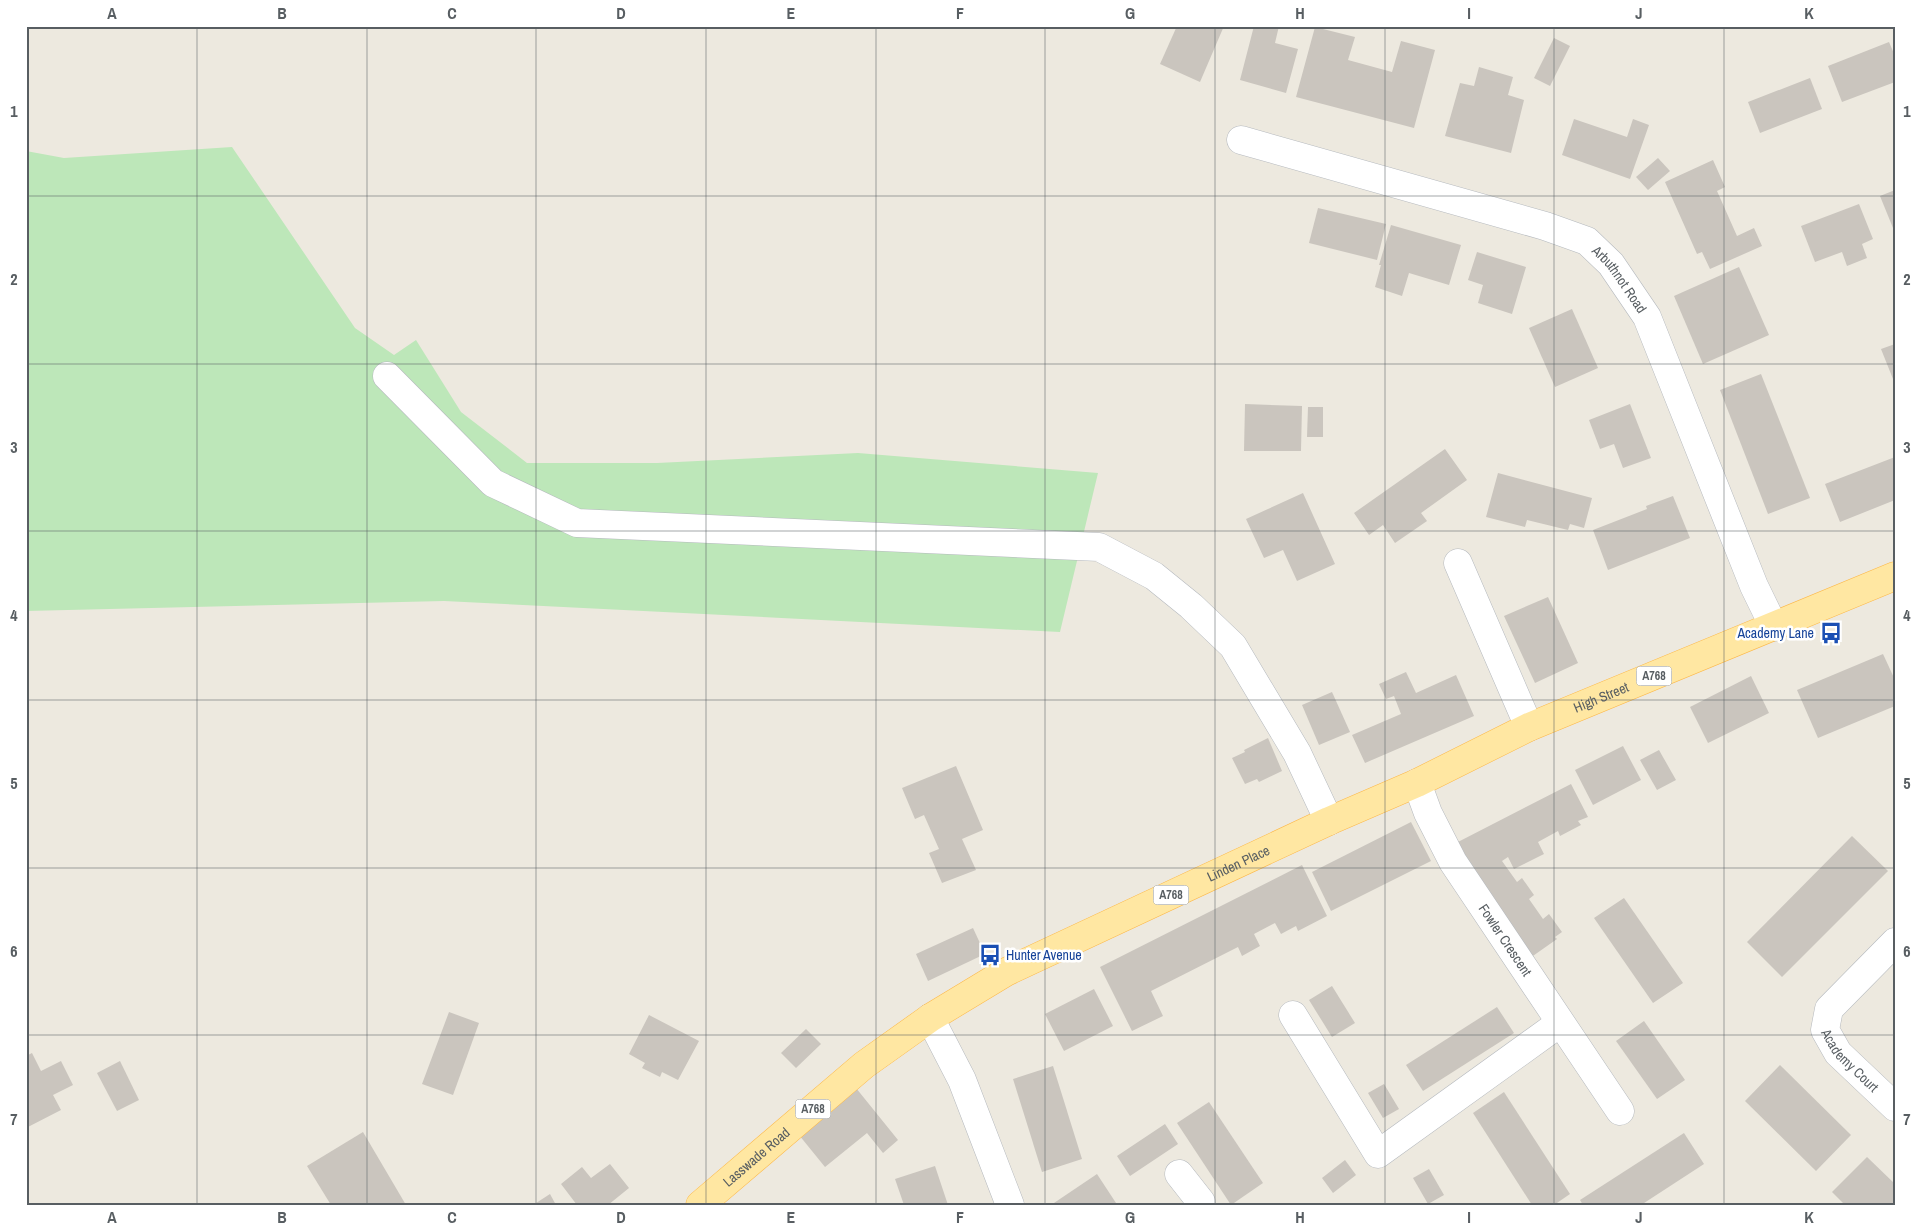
<svg xmlns="http://www.w3.org/2000/svg" width="1921" height="1231" viewBox="0 0 1921 1231" font-family="'Archivo Narrow',sans-serif">
<style>
.green{fill:#bde7b9}
.building{fill:#cac5be}
.lines{fill:none;stroke-linecap:round;stroke-linejoin:round}
.minor-casing{stroke:#b5b9be;stroke-width:29}
.major-casing{stroke:#fdb848;stroke-width:29}
.minor{stroke:#fff;stroke-width:28}
.major{stroke:#ffe7a2;stroke-width:28}
.grid{fill:none;stroke:#585e62;stroke-width:1;stroke-opacity:0.55}
.labels{text-anchor:middle;dominant-baseline:central;stroke-width:5;stroke-linejoin:round;paint-order:stroke}
.shield{fill:#fff;stroke:#8a8e91;stroke-width:1}
.shield-label{font-size:12px;font-weight:bold;fill:#585e62}
.street-label{font-size:14px;fill:#585e62;stroke:#fff}
.transit-label{font-size:14px;fill:#164399;stroke:#fff;text-anchor:end}
.neatline{fill:none;stroke:#585e62;stroke-width:2}
.grid-label{font-size:16px;text-anchor:middle;font-weight:bold;fill:#585e62}
</style>
<rect width="100%" height="100%" fill="#ede9df"/>
<polygon class="green" points="232,147 355,328 394,355 416,340 461,412 527,463 657,463 858,453 1098,473 1060,632 444,601 26,611 26,151 64,158"/>
<g class="building">
<polygon points="1177,26 1224,26 1200,82 1160,64"/>
<polygon points="1254,26 1279,26 1275,43 1298,49 1286,93 1240,80"/>
<polygon points="1315,27 1355,37 1348,60 1392,72 1401,41 1435,50 1414,128 1296,97"/>
<polygon points="1554,38 1570,46 1550,86 1534,78"/>
<polygon points="1889,42 1895,56 1895,82 1842,102 1828,66"/>
<polygon points="1479,67 1513,77 1508,95 1524,100 1511,153 1445,136 1460,83 1474,86"/>
<polygon points="1810,78 1822,109 1760,133 1748,102"/>
<polygon points="1574,119 1627,137 1633,119 1649,125 1630,179 1562,155"/>
<polygon points="1658,158 1670,171 1648,190 1636,177"/>
<polygon points="1713,160 1725,187 1717,191 1737,236 1754,228 1762,246 1710,269 1702,252 1697,254 1665,182"/>
<polygon points="1895,190 1895,233 1880,196"/>
<polygon points="1859,204 1873,239 1862,244 1867,258 1847,266 1842,252 1815,262 1801,226"/>
<polygon points="1318,208 1386,224 1377,260 1309,243"/>
<polygon points="1391,225 1461,245 1449,285 1409,273 1402,296 1375,287 1381,265 1379,265"/>
<polygon points="1477,252 1526,267 1512,314 1478,303 1483,285 1468,280"/>
<polygon points="1739,267 1769,335 1703,364 1674,296"/>
<polygon points="1572,309 1598,368 1555,387 1529,328"/>
<polygon points="1895,344 1895,384 1881,349"/>
<polygon points="1761,374 1810,498 1768,514 1720,390"/>
<polygon points="1245,404 1302,406 1301,451 1244,451"/>
<polygon points="1630,404 1651,458 1623,468 1614,444 1600,449 1589,420"/>
<polygon points="1308,407 1323,407 1323,437 1307,437"/>
<polygon points="1445,449 1467,480 1421,513 1427,521 1395,543 1383,525 1369,535 1354,513"/>
<polygon points="1895,457 1895,500 1840,522 1825,484"/>
<polygon points="1498,473 1592,498 1584,528 1570,524 1568,530 1527,520 1525,527 1486,517"/>
<polygon points="1303,493 1335,564 1297,581 1283,550 1264,558 1246,519"/>
<polygon points="1673,496 1690,538 1608,570 1593,530 1647,509 1646,506"/>
<polygon points="1548,597 1578,663 1535,683 1504,616"/>
<polygon points="1883,654 1895,680 1895,706 1818,738 1797,690"/>
<polygon points="1406,672 1416,693 1456,675 1474,716 1365,763 1352,735 1401,714 1394,696 1386,699 1379,684"/>
<polygon points="1751,676 1769,713 1708,743 1690,707"/>
<polygon points="1332,692 1350,732 1319,745 1302,705"/>
<polygon points="1268,738 1282,771 1259,782 1257,779 1245,784 1232,758 1245,752 1244,750"/>
<polygon points="1623,746 1641,780 1593,805 1575,770"/>
<polygon points="1659,750 1676,780 1657,790 1640,760"/>
<polygon points="956,766 983,830 962,839 976,870 942,883 929,853 939,849 924,815 915,819 902,788"/>
<polygon points="1571,784 1588,817 1578,821 1581,825 1560,836 1558,831 1538,842 1544,854 1514,869 1508,857 1502,861 1517,882 1522,878 1534,895 1529,899 1543,919 1549,914 1562,932 1555,937 1557,939 1530,958 1456,843"/>
<polygon points="1411,822 1431,861 1331,911 1312,872"/>
<polygon points="1852,836 1888,871 1782,977 1747,942"/>
<polygon points="1302,865 1327,916 1298,931 1296,926 1281,934 1275,923 1254,934 1260,946 1242,956 1238,947 1151,991 1163,1016 1132,1031 1100,967"/>
<polygon points="1624,898 1683,983 1653,1003 1594,918"/>
<polygon points="973,928 985,954 928,981 916,954"/>
<polygon points="1332,986 1355,1023 1332,1037 1309,1000"/>
<polygon points="1094,989 1113,1026 1064,1051 1045,1014"/>
<polygon points="1497,1007 1514,1033 1423,1091 1406,1065"/>
<polygon points="449,1012 479,1023 453,1095 422,1084"/>
<polygon points="649,1015 699,1041 678,1080 662,1072 660,1077 642,1068 645,1063 629,1054"/>
<polygon points="1644,1021 1685,1080 1657,1099 1616,1041"/>
<polygon points="806,1029 821,1044 796,1068 781,1053"/>
<polygon points="32,1053 41,1071 61,1061 73,1085 53,1095 61,1110 26,1128 26,1056"/>
<polygon points="120,1061 139,1100 117,1111 97,1073"/>
<polygon points="1780,1065 1851,1135 1816,1171 1745,1101"/>
<polygon points="1053,1066 1082,1159 1042,1172 1013,1079"/>
<polygon points="1384,1084 1399,1109 1383,1118 1368,1093"/>
<polygon points="856,1088 898,1140 883,1153 867,1133 825,1167 799,1135"/>
<polygon points="1504,1092 1570,1194 1554,1205 1532,1205 1473,1113"/>
<polygon points="1209,1102 1263,1183 1231,1205 1177,1123"/>
<polygon points="1165,1124 1178,1144 1130,1176 1117,1156"/>
<polygon points="363,1132 406,1205 331,1205 307,1166"/>
<polygon points="1684,1133 1704,1164 1641,1205 1583,1205 1580,1200"/>
<polygon points="1867,1157 1895,1184 1895,1205 1845,1205 1832,1192"/>
<polygon points="1345,1160 1356,1175 1333,1193 1322,1178"/>
<polygon points="610,1164 629,1188 608,1205 577,1205 561,1184 582,1167 591,1178"/>
<polygon points="935,1166 948,1205 904,1205 895,1179"/>
<polygon points="1429,1169 1444,1195 1428,1204 1413,1178"/>
<polygon points="1097,1174 1116,1203 1112,1205 1051,1205"/>
<polygon points="550,1194 556,1205 533,1205"/>
</g>
<g class="lines">
<g class="minor-casing">
<g id="minor">
<path id="s1" d="M1241,140L1545,226L1587,241L1611,264L1647,317L1754,586L1774,627"/>
<polyline points="387,376 493,483 577,523 1099,547 1154,576 1191,606 1233,646 1297,753 1329,821"/>
<polyline points="1458,563 1529,727"/>
<path id="s2" d="M1417,783L1428,813L1453,862L1620,1111"/>
<path id="s3" d="M1895,942L1829,1009L1825,1030L1838,1053L1895,1107"/>
<polyline points="1293,1015 1378,1154 1560,1023"/>
<polyline points="930,1018 962,1080 1010,1205"/>
<polyline points="1179,1174 1201,1202 1198,1205"/>
</g>
</g>
<g class="major-casing">
<g id="major">
<path id="s4" d="M700,1205L864,1065L930,1018L1006,972L1329,821L1417,783L1529,727L1895,576"/>
</g>
</g>
<use href="#minor" class="minor"/>
<use href="#major" class="major"/>
</g>
<path class="grid" d="M197,26V1205M367,26V1205M536,26V1205M706,26V1205M876,26V1205M1045,26V1205M1215,26V1205M1385,26V1205M1554,26V1205M1724,26V1205M26,196H1895M26,364H1895M26,531H1895M26,700H1895M26,868H1895M26,1035H1895"/>
<defs>
<g id="bus-bare" transform="scale(1.725)"><path d="M-5-6H5V4H4V6H2V4H-2V6H-4V4H-5ZM-3.5-4V0h7V-4ZM-3.5 1.2v1.5H-2V1.2ZM2 1.2v1.5H3.5V1.2Z" fill="#1a4fb4" stroke="#fff" stroke-width="2.5" paint-order="stroke"/></g>
</defs>
<g fill-rule="evenodd">
<use href="#bus-bare" x="1831" y="633"/>
<use href="#bus-bare" x="990" y="955"/>
</g>
<g class="labels">
<g class="shield">
<rect x="1636.5" y="666.5" width="35" height="19" rx="4"/>
<rect x="1153.5" y="885.5" width="35" height="19" rx="4"/>
<rect x="795.5" y="1099.5" width="35" height="19" rx="4"/>
</g>
<g class="shield-label">
<text x="1654" y="676">A768</text>
<text x="1171" y="895">A768</text>
<text x="813" y="1109">A768</text>
</g>
<g class="street-label">
<text stroke="none"><textPath href="#s1" startOffset="411">Arbuthnot Road</textPath></text>
<text stroke="none"><textPath href="#s4" startOffset="1041">High Street</textPath></text>
<text stroke="none"><textPath href="#s4" startOffset="642">Linden Place</textPath></text>
<text stroke="none"><textPath href="#s2" startOffset="181">Fowler Crescent</textPath></text>
<text stroke="none"><textPath href="#s3" startOffset="155">Academy Court</textPath></text>
<text stroke="none"><textPath href="#s4" startOffset="74">Lasswade Road</textPath></text>
</g>
<g class="transit-label">
<text x="1814" y="633">Academy Lane</text>
<text x="1006" y="955" text-anchor="start">Hunter Avenue</text>
</g>
</g>
<rect width="1921" height="1231" fill="none" stroke="#ffffff" stroke-width="55"/>
<rect x="28" y="28" width="1866" height="1176" class="neatline"/>
<g class="grid-label">
<text x="112" y="19">A</text>
<text x="282" y="19">B</text>
<text x="452" y="19">C</text>
<text x="621" y="19">D</text>
<text x="791" y="19">E</text>
<text x="960" y="19">F</text>
<text x="1130" y="19">G</text>
<text x="1300" y="19">H</text>
<text x="1469" y="19">I</text>
<text x="1639" y="19">J</text>
<text x="1809" y="19">K</text>
<text x="14" y="117">1</text>
<text x="1907" y="117">1</text>
<text x="14" y="285">2</text>
<text x="1907" y="285">2</text>
<text x="14" y="453">3</text>
<text x="1907" y="453">3</text>
<text x="14" y="621">4</text>
<text x="1907" y="621">4</text>
<text x="14" y="789">5</text>
<text x="1907" y="789">5</text>
<text x="14" y="957">6</text>
<text x="1907" y="957">6</text>
<text x="14" y="1125">7</text>
<text x="1907" y="1125">7</text>
<text x="112" y="1223">A</text>
<text x="282" y="1223">B</text>
<text x="452" y="1223">C</text>
<text x="621" y="1223">D</text>
<text x="791" y="1223">E</text>
<text x="960" y="1223">F</text>
<text x="1130" y="1223">G</text>
<text x="1300" y="1223">H</text>
<text x="1469" y="1223">I</text>
<text x="1639" y="1223">J</text>
<text x="1809" y="1223">K</text>
</g>
</svg>
